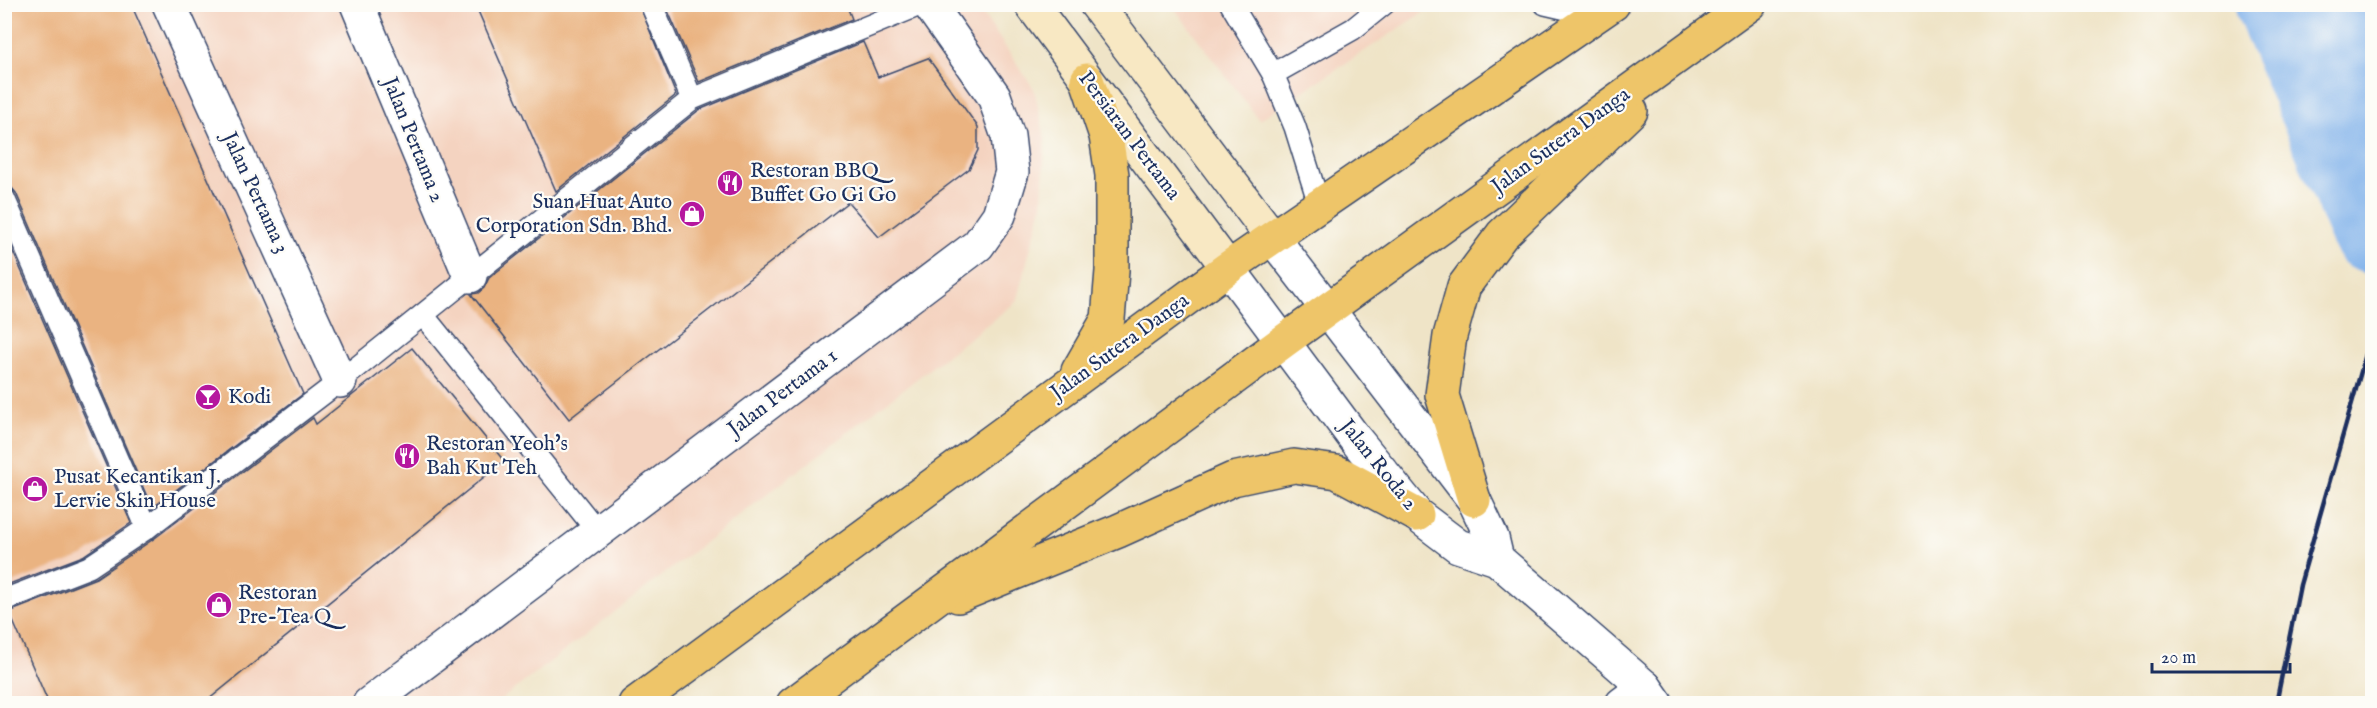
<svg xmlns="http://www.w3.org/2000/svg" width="2377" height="708" viewBox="0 0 2377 708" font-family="'IM FELL English',serif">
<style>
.built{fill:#f4d3c0}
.water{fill:#7eb0ea;stroke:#4c70a4;stroke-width:1.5}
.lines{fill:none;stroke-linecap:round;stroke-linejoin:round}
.river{stroke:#7eb0ea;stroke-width:82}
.building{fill:#eab381}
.lane-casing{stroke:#3b4a6e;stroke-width:24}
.street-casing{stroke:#3b4a6e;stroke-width:36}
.secondary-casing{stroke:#3b4a6e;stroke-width:36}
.primary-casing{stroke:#3b4a6e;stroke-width:36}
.lane{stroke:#fff;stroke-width:21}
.street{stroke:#fff;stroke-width:33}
.secondary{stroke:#f8e8c3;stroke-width:33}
.primary{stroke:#eec569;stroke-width:33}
.rail{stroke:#1b2f5e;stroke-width:4.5}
.labels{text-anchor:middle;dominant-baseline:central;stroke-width:4.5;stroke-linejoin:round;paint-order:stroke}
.street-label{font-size:21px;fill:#1b2f5e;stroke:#fdfcf7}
.poi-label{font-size:21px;fill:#1b2f5e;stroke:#fdfcf7;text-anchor:start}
</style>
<rect width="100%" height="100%" fill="#fdfcf7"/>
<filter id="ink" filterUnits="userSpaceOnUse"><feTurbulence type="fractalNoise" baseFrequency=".0167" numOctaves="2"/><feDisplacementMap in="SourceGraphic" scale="12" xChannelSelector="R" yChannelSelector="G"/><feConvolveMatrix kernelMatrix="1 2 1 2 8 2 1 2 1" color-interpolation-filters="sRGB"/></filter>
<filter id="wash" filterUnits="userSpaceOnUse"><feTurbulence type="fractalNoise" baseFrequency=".008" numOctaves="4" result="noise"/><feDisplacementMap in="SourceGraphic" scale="24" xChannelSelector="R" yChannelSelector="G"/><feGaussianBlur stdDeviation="1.35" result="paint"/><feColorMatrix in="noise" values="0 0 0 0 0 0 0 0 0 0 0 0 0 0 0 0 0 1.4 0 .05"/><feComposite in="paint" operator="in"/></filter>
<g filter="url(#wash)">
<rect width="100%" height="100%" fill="#efe4c7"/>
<g class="built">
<polygon points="4,5 977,5 1034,89 1045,138 1042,206 1016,302 497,703 5,703"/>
<polygon points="1172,5 1435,5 1259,120"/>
</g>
<polygon class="water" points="2276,5 2372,5 2372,233"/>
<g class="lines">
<polyline class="river" points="2276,4 2372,233"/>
</g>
<g id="blocks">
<g class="building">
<polygon points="4,4 131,4 303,394 152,508 16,193 11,187 4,185"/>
<polygon points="475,4 639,4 676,95 556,191"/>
<polygon points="665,4 846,4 852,19 699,82"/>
<polygon points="863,42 878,77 928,58 978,127 978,150 969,169 879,237 848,202 569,419 471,294 478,293 484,288 489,278 699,110"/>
<polygon points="4,231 131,523 83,556 4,586"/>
<polygon points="412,348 504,461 203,704 49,704 9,612 96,578 155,538 313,418 316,424"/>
</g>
</g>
</g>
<g filter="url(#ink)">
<use href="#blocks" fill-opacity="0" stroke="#3b4a6e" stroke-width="1.5"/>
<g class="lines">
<g class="lane-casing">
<g id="lane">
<polyline points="651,4 692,99"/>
<polyline points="1231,4 1273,74"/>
<polyline points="1545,4 1597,16"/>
<polyline points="4,198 147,528"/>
<polyline points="1319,204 1295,127 1273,74 1353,29 1384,4"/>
<polyline points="423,315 598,532"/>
<polyline points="4,600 89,567 147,528 340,381 692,99 922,4"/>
</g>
</g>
<g class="street-casing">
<g id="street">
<polyline points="169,4 340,381"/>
<polyline points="357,4 470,276"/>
<polyline points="1272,237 1474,500 1492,538 1497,559"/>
<polyline points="1228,268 1356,440 1417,515 1458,546 1497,559 1645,687 1657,704"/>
<polyline points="369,704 978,245 999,215 1012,172 1008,136 994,96 929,4"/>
<polyline points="1622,704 1645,687"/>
</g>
</g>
<g class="secondary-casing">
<g id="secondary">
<polyline points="1031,4 1228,268"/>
<polyline points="1096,4 1272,237"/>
</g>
</g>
<g class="primary-casing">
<g id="primary">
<polyline points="1078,371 1108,319 1112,271 1112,175 1106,136 1087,80"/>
<polyline points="1474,500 1442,395 1450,336 1464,286 1502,235 1631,111"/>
<polyline points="958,596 1118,531 1233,479 1294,466 1337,472 1417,515"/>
<polyline points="635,704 1228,268 1613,4"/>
<polyline points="793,704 1284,341 1750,4"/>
</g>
</g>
<use href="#lane" class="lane"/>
<use href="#street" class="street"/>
<use href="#secondary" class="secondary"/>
<use href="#primary" class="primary"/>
<polyline class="rail" points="2276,704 2300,585 2372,333"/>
</g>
</g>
<defs>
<g id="restaurant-disc" transform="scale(1.35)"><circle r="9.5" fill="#b5179e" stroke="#fdfcf7"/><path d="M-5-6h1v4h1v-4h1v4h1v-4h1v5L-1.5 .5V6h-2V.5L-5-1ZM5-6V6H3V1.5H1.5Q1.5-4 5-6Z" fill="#fff"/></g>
<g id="shop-disc" transform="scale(1.35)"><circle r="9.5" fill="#b5179e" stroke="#fdfcf7"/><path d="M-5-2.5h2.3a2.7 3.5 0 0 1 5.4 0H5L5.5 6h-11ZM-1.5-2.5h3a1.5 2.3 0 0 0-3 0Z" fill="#fff"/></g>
<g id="bar-disc" transform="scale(1.35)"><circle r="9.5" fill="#b5179e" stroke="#fdfcf7"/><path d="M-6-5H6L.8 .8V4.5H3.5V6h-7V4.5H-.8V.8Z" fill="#fff"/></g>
</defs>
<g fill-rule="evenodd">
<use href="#restaurant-disc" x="730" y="183"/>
<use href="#shop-disc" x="692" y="214"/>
<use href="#bar-disc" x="208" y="397"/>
<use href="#restaurant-disc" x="407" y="456"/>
<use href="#shop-disc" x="35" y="489"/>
<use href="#shop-disc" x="219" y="605"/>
</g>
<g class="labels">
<g class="street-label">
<text transform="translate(1129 136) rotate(53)">Persiaran Pertama</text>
<text transform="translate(413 140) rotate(68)">Jalan Pertama 2</text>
<text transform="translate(1561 141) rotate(-36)">Jalan Sutera Danga</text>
<text transform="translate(255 193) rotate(65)">Jalan Pertama 3</text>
<text transform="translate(1120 347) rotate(-36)">Jalan Sutera Danga</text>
<text transform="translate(783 393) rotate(-37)">Jalan Pertama 1</text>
<text transform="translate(1378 465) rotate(51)">Jalan Roda 2</text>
</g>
<g class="poi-label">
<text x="750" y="171">Restoran BBQ<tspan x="750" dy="24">Buffet Go Gi Go</tspan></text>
<text x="672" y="202" text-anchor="end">Suan Huat Auto<tspan x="672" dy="24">Corporation Sdn. Bhd.</tspan></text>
<text x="228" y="397">Kodi</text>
<text x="426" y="444">Restoran Yeoh's<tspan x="426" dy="24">Bah Kut Teh</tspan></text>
<text x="54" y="477">Pusat Kecantikan J.<tspan x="54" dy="24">Lervie Skin House</tspan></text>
<text x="238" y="593">Restoran<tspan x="238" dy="24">Pre-Tea Q</tspan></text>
</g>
</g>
<rect width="2377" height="708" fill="none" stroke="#fdfcf7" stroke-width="24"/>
<path d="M2152 663v9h138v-9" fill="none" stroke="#1b2f5e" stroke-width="3"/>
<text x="2161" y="663" font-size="18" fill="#1b2f5e" stroke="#fdfcf7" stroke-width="4.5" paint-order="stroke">20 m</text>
</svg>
